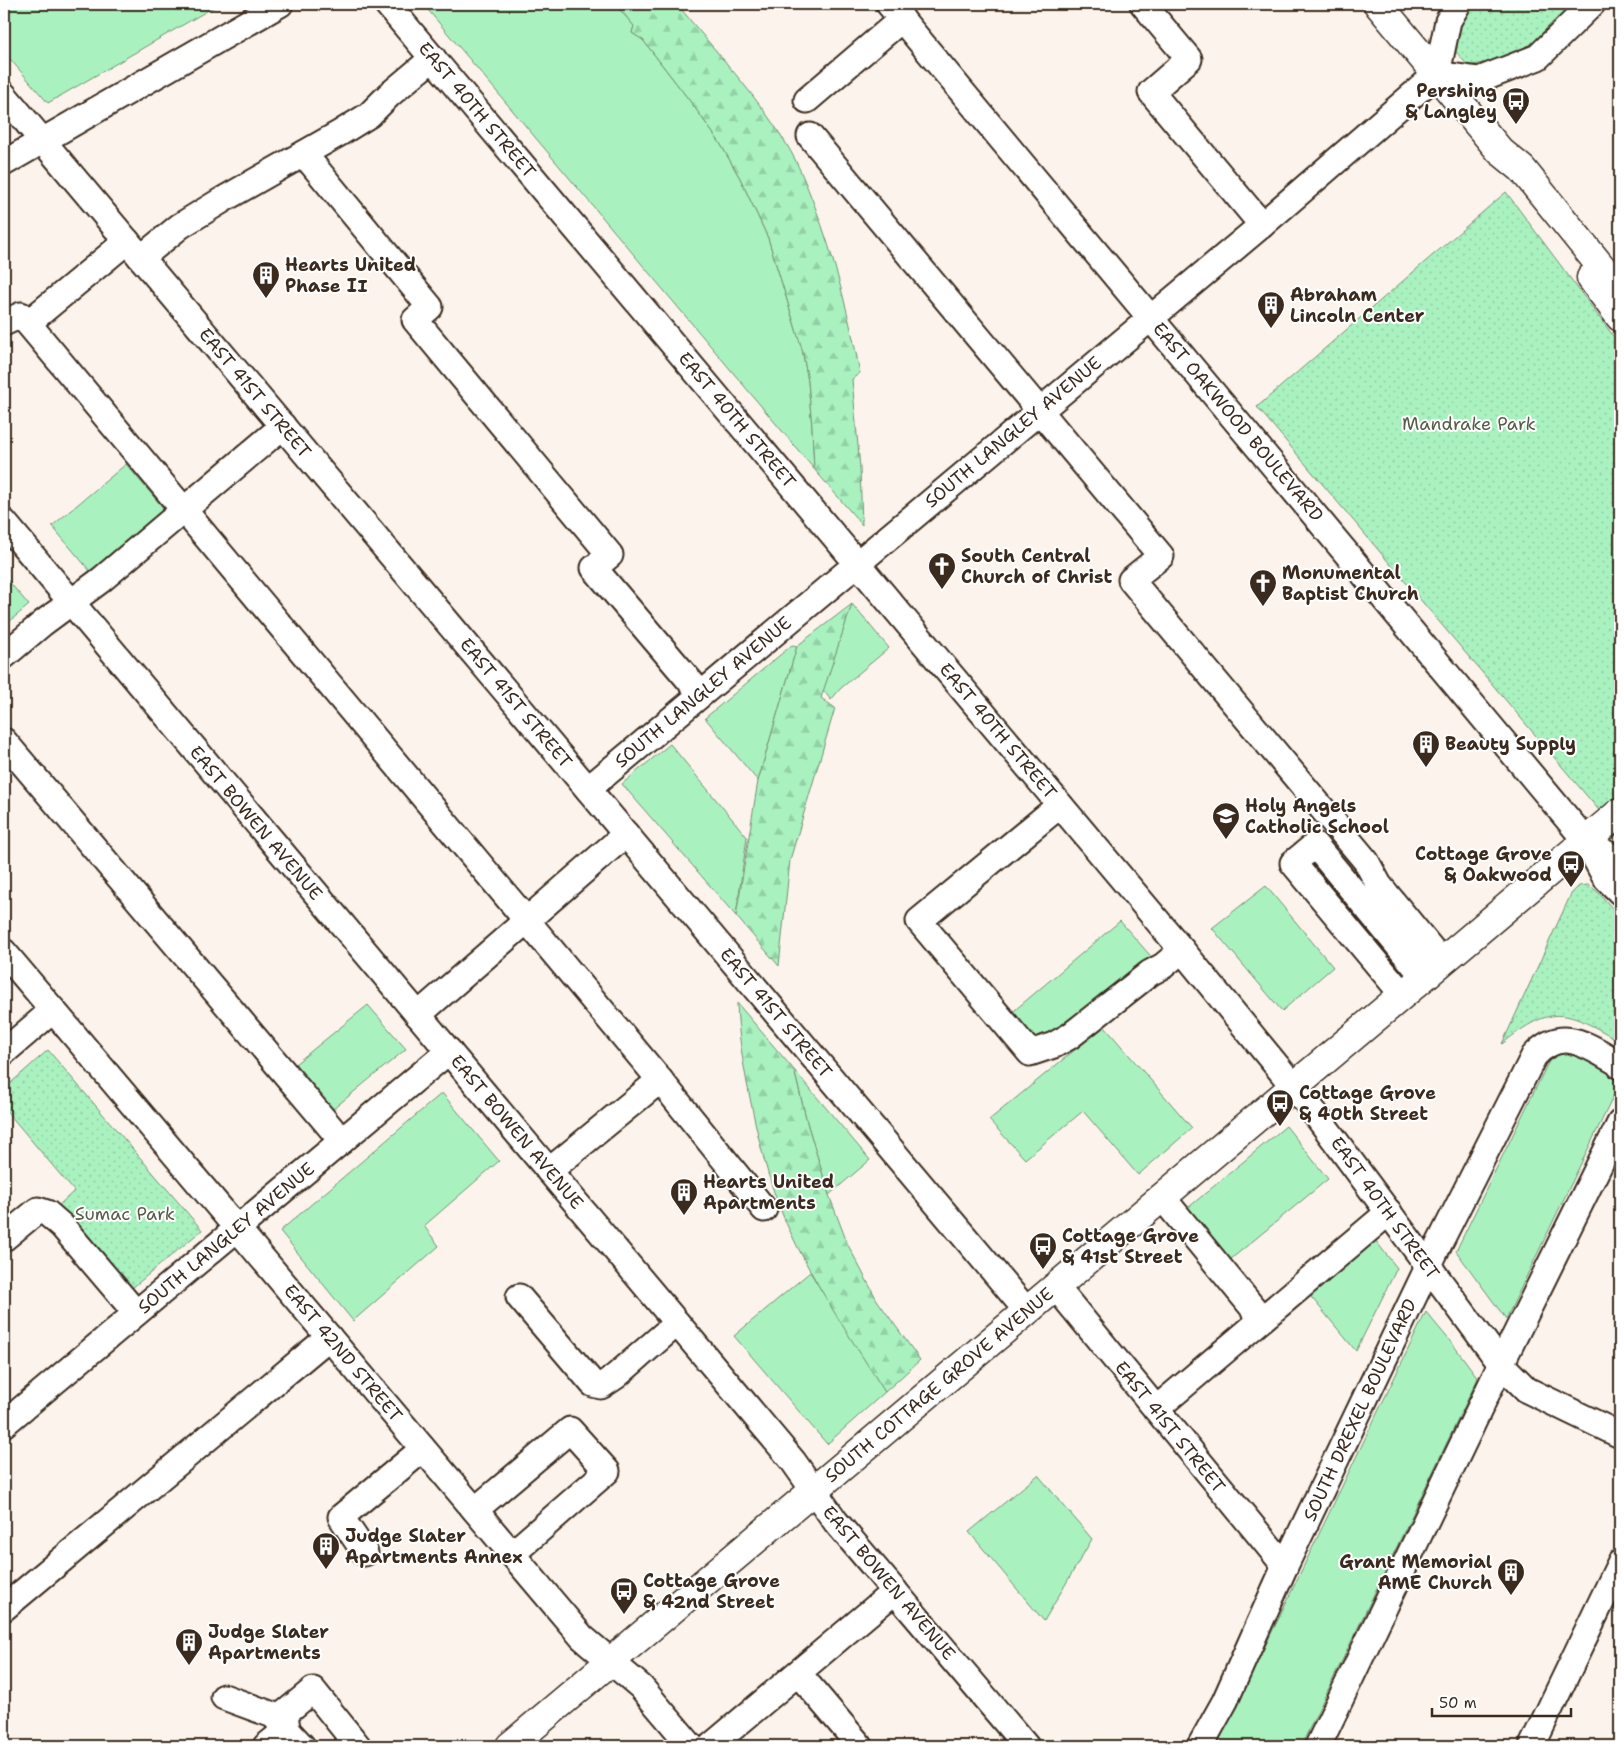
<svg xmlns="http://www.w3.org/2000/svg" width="1624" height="1750" viewBox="0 0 1624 1750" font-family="'Shantell Sans',sans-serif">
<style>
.grass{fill:#a9f2c0;stroke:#728e6f}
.forest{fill:url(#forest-firs);stroke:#728e6f}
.park{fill:url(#park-dots);stroke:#728e6f}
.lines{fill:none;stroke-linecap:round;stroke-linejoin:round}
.minor-casing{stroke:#3b2a1e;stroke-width:29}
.major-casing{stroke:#3b2a1e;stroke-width:31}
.minor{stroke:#fff;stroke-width:25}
.major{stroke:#fff;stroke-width:28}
.labels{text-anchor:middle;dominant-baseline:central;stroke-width:4;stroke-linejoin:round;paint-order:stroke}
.poi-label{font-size:18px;font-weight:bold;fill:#3b2a1e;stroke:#fff;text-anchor:start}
.street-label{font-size:18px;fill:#3b2a1e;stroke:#fff}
.park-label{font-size:18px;fill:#565c46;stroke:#fff}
</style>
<defs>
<pattern id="forest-firs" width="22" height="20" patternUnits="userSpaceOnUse" patternTransform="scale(1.25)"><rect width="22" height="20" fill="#a9f2c0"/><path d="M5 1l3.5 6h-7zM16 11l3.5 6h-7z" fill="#92d0a5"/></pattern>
<pattern id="park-dots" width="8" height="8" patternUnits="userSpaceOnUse" patternTransform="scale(1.25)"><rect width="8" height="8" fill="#a9f2c0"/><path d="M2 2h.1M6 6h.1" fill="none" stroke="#92d0a5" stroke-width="1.8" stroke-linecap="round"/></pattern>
</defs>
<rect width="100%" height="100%" fill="#fcf4ec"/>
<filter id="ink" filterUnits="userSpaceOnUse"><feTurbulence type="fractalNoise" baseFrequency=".02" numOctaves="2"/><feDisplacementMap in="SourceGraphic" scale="10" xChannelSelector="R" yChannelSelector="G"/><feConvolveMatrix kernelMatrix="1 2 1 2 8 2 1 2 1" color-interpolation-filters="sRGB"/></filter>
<g filter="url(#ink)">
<g class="grass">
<polygon points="4,4 219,4 48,103 4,52"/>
<polygon points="423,4 615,4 634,26 632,33 643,40 693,105 720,143 740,178 768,238 802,349 808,381 812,427 814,469"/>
<polygon points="126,464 164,509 90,571 52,526"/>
<polygon points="4,576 29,605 4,626"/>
<polygon points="852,604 889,648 840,689 831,700 823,690"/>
<polygon points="792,645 797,646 758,781 705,718"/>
<polygon points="670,744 747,837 736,916 622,784"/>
<polygon points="1266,886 1333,967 1282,1011 1212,928"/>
<polygon points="1120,921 1155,961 1064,1033 1032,1044 1009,1015"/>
<polygon points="368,1005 406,1049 327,1114 289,1069"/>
<polygon points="1104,1026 1192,1128 1138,1175 1083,1111 1025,1159 989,1120"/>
<path d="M1570,1049C1590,1059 1622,1066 1614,1095L1506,1319L1456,1251L1549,1061L1557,1054Z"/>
<polygon points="794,1070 870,1160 829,1195 808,1126"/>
<polygon points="442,1093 499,1161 424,1226 439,1246 353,1321 280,1231"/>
<polygon points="1286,1126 1328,1179 1225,1264 1183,1212"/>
<polygon points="1371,1235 1397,1268 1356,1351 1307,1292"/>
<polygon points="810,1272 885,1392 827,1444 734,1336"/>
<polygon points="1426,1312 1455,1347 1478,1378 1301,1746 1216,1746 1229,1721"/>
<polygon points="1038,1475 1092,1539 1044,1621 969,1532"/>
</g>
<g class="forest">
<path d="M615,4H677C714,50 756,94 787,145C798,163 806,184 814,204C835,259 849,315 860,373L852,379L860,468L862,525L814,469L812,427L808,381L802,349L768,238L740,178L720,143L693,105L643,40L632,33L634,26Z"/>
<polygon points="852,604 821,698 835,708 790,860 779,966 736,916 758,781 797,646"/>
<path d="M737,1003L794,1070L808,1126L829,1195L848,1245L877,1300L920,1360L885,1392C850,1337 814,1284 787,1225C768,1183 758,1138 749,1093C743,1064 738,1033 737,1003Z"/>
</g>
<g class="park">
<polygon points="1469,4 1573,4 1528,48 1488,62 1468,66 1452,47 1460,20"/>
<polygon points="1506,192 1620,345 1620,835 1257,407"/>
<path d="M1588,885L1597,891L1620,917V1041C1566,1011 1554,1002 1502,1044L1571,894L1579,886Z"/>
<polygon points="48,1050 202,1230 126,1293 57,1207 74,1191 4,1108 4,1089"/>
</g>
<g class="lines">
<g class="minor-casing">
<g id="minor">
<polyline points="387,4 1182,950 1308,1104 1501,1364 1527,1390 1620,1435"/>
<polyline points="889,4 1586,841 1605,877 1620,892"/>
<polyline points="1143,4 1189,59 1151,92 1262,225"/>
<polyline points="1437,74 1479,80 1538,57 1592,4"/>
<polyline points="4,95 1027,1311"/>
<polyline points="807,100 902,19"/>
<polyline points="810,136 1161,556 1131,580 1366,861 1379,885 1442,962"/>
<polyline points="304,154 430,307 415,320 610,555 594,568 701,694"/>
<polyline points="4,163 280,4"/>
<polyline points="141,258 180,226 224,199 340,133 369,115 389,95 433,58"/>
<polyline points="4,323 21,315 660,1080 764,1209"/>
<polyline points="28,323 127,241"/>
<polyline points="4,522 793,1461 836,1522 1026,1746"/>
<polyline points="4,656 43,623 101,580 283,426"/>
<polyline points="4,741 342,1141"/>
<polyline points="588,789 1262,225 1437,74 1448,21 1458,4"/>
<polyline points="1060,805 919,921 1030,1053 1054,1045 1070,1036 1150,973 1163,966 1182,950"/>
<polyline points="1586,841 1620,862"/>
<polyline points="4,952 582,1637 641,1687 691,1746"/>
<polyline points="1403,995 1293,863 1315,845 1424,977"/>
<polyline points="418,1015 626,834"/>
<polyline points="4,1052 53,1010"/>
<polyline points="549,1171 660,1080"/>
<polyline points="1162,1197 1262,1319"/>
<polyline points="4,1238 38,1210 47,1213 62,1226 136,1313"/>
<polyline points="1056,1287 1285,1566"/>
<polyline points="519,1297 593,1384 601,1386 616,1376 677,1323"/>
<polyline points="1156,1409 1389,1212"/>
<polyline points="4,1424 449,1051"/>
<polyline points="475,1510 570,1430 607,1471 512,1554"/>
<polyline points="365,1553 341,1517 423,1449"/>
<polyline points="4,1608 329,1337"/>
<polyline points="798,1673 860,1746"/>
<polyline points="224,1697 273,1715 302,1746"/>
<polyline points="287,1729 285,1713 313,1690 358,1746"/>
<polyline points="266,1746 287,1729"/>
<polyline points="711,1746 895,1591"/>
<path d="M1200,1746L1225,1701L1285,1566L1440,1242L1534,1056C1562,1025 1587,1046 1617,1062L1620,1066"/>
<polyline points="1318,1746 1501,1364 1620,1123"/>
<polyline points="1532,1746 1620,1563"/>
</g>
</g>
<g class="major-casing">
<g id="major">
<polyline points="1378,4 1500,151 1522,169 1620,290"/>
<polyline points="1591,278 1620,317"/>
<polyline points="510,1746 1620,812"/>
</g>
</g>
<use href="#minor" class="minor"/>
<use href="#major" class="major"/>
</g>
</g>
<defs>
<g id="bus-pin" transform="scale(1.4375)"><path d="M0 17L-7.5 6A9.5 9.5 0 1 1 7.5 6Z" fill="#3b2a1e" stroke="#fff"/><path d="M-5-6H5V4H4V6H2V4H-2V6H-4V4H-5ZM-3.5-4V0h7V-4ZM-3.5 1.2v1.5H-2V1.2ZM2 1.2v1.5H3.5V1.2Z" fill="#fff"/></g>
<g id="building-pin" transform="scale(1.4375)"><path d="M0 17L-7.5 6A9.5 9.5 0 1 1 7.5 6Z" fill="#3b2a1e" stroke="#fff"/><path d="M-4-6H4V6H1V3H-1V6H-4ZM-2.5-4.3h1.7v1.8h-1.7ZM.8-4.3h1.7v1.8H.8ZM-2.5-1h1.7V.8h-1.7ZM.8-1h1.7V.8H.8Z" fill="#fff"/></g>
<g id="church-pin" transform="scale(1.4375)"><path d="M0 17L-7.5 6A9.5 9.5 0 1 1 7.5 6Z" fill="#3b2a1e" stroke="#fff"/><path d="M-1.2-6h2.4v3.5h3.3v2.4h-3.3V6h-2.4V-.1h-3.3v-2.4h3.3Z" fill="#fff"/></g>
<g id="school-pin" transform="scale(1.4375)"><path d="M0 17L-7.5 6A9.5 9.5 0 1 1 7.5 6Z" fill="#3b2a1e" stroke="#fff"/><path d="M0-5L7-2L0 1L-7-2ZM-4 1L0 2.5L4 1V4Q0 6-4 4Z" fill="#fff"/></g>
</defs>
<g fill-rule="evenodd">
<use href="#bus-pin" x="1516" y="101"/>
<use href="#building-pin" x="266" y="275"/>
<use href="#building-pin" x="1271" y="305"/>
<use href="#church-pin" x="942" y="566"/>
<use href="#church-pin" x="1263" y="583"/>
<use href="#building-pin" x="1426" y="744"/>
<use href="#school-pin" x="1226" y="816"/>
<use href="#bus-pin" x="1571" y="864"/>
<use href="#bus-pin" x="1280" y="1103"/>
<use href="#building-pin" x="684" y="1192"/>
<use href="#bus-pin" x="1043" y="1246"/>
<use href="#building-pin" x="326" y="1546"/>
<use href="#building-pin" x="1511" y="1572"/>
<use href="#bus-pin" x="624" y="1591"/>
<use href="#building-pin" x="189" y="1642"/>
</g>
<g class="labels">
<g class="poi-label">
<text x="1497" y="91" text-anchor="end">Pershing<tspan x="1497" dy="21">&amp; Langley</tspan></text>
<text x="285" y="265">Hearts United<tspan x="285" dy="21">Phase II</tspan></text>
<text x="1290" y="295">Abraham<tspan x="1290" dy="21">Lincoln Center</tspan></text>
<text x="961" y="556">South Central<tspan x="961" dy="21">Church of Christ</tspan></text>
<text x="1282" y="573">Monumental<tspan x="1282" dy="21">Baptist Church</tspan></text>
<text x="1445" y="744">Beauty Supply</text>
<text x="1245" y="806">Holy Angels<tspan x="1245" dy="21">Catholic School</tspan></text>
<text x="1552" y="854" text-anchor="end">Cottage Grove<tspan x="1552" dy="21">&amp; Oakwood</tspan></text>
<text x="1299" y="1093">Cottage Grove<tspan x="1299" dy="21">&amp; 40th Street</tspan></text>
<text x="703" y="1182">Hearts United<tspan x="703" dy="21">Apartments</tspan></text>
<text x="1062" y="1236">Cottage Grove<tspan x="1062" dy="21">&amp; 41st Street</tspan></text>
<text x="345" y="1536">Judge Slater<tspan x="345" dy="21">Apartments Annex</tspan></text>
<text x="1492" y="1562" text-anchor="end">Grant Memorial<tspan x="1492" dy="21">AME Church</tspan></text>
<text x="643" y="1581">Cottage Grove<tspan x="643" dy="21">&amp; 42nd Street</tspan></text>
<text x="208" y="1632">Judge Slater<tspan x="208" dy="21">Apartments</tspan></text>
</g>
<g class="street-label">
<text transform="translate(477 110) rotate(50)">EAST 40TH STREET</text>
<text transform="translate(255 393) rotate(50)">EAST 41ST STREET</text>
<text transform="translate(737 420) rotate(50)">EAST 40TH STREET</text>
<text transform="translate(1238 422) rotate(50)">EAST OAKWOOD BOULEVARD</text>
<text transform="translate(1013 432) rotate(-40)">SOUTH LANGLEY AVENUE</text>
<text transform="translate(703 692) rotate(-40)">SOUTH LANGLEY AVENUE</text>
<text transform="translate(516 703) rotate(50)">EAST 41ST STREET</text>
<text transform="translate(998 731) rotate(50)">EAST 40TH STREET</text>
<text transform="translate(256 823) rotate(50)">EAST BOWEN AVENUE</text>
<text transform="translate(776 1013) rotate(50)">EAST 41ST STREET</text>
<text transform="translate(517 1132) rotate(50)">EAST BOWEN AVENUE</text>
<text transform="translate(1385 1208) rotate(54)">EAST 40TH STREET</text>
<text transform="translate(226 1238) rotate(-40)">SOUTH LANGLEY AVENUE</text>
<text transform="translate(343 1353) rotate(50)">EAST 42ND STREET</text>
<text transform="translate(939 1385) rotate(-40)">SOUTH COTTAGE GROVE AVENUE</text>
<text transform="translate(1360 1410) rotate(-65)">SOUTH DREXEL BOULEVARD</text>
<text transform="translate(1170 1427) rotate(51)">EAST 41ST STREET</text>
<text transform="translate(889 1583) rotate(50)">EAST BOWEN AVENUE</text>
</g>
<g class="park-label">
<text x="1469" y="424">Mandrake Park</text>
<text x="125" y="1214">Sumac Park</text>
</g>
</g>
<rect width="1624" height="1750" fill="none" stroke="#fff" stroke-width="20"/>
<rect x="10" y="10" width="1604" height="1730" fill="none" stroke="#3b2a1e" stroke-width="2" filter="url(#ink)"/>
<path d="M1432 1708v8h139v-8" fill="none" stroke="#3b2a1e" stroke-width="2.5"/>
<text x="1439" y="1708" font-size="15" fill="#3b2a1e" stroke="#ffffff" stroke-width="4" paint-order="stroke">50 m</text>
</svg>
